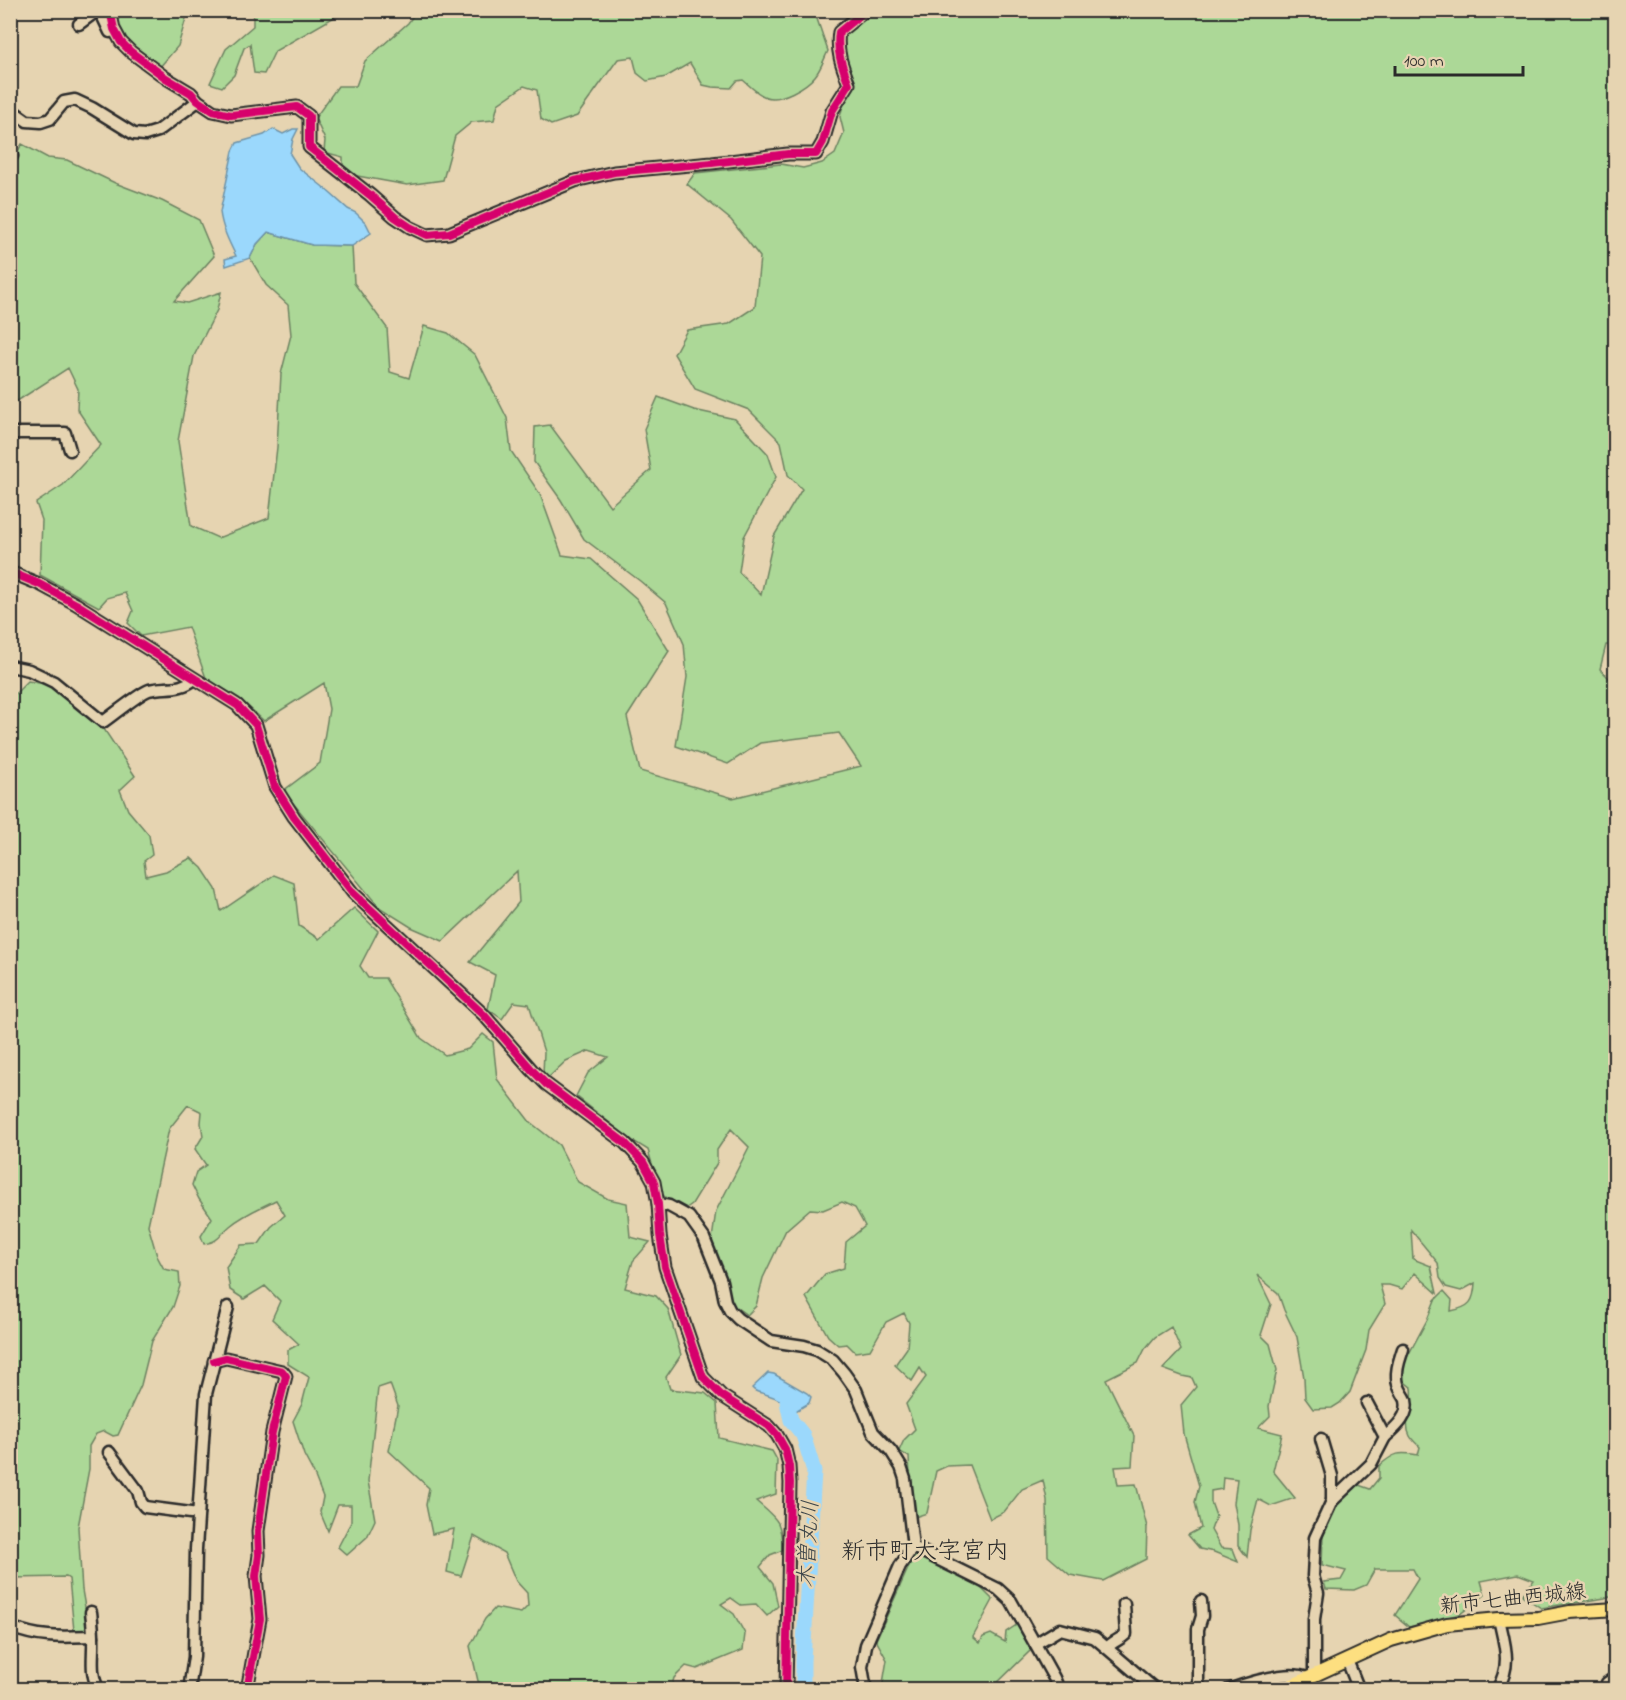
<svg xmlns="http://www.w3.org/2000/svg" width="1626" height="1700" viewBox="0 0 1626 1700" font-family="'Indie Flower','Klee One',sans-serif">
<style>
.green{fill:#acd897;stroke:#6c8261;stroke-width:1.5}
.water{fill:#9bd8fc;stroke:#6e93a8;stroke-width:1.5}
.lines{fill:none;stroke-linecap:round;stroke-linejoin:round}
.river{stroke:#9bd8fc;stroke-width:15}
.minor-casing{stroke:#2b2b2b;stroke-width:15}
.major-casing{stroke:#2b2b2b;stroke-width:16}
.minor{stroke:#e6d4b1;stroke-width:10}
.major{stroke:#fddf80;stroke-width:12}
.cycleway-casing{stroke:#e6d4b1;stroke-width:11}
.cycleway{stroke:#d6006c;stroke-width:8}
.labels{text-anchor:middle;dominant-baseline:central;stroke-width:5;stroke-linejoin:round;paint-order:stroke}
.street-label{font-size:21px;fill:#2b2b2b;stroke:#e6d4b1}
.water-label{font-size:22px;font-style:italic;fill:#3c454a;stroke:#e6d4b1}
.quarter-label{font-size:24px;fill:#2b2b2b;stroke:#e6d4b1}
</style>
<rect width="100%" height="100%" fill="#e6d4b1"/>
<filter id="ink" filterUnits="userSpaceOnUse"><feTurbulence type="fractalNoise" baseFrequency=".0167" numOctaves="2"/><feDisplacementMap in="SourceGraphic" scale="12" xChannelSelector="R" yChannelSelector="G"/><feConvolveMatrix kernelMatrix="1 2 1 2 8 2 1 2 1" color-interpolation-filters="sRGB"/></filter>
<g filter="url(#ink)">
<g class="green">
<path d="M873,10L1615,11L1616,645H1606L1600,669L1616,685L1615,1594L1605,1598L1541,1608L1522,1595L1534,1580L1518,1574L1481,1581L1485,1595L1460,1614L1409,1627L1395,1615L1418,1579L1413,1569H1375L1366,1585L1354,1590L1326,1589L1324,1582L1341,1580L1346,1571L1322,1565L1323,1535L1331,1514L1342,1492L1356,1484L1370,1489L1379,1478V1466C1395,1452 1399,1452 1418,1455L1420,1447C1417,1444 1412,1440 1410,1436C1402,1421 1415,1404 1412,1388L1401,1379L1403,1365L1427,1320L1435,1300L1444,1291L1452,1300L1451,1311C1470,1307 1474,1302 1475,1283L1461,1291L1446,1287L1440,1278L1438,1263L1411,1230L1413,1259L1431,1266L1437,1293L1415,1273L1402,1289L1389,1285H1380L1385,1304L1369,1330L1366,1350L1350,1392L1340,1403L1332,1408L1313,1409L1305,1398L1304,1378L1297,1337L1284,1310L1278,1293L1257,1275L1271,1304L1261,1335L1270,1344L1277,1370L1269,1406L1270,1416L1258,1428L1282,1434L1273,1471L1295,1498L1271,1506L1258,1499L1250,1530L1247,1557L1238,1545V1525L1234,1503L1237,1479L1223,1477L1222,1489L1211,1491V1502L1216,1516L1211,1530L1221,1548L1233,1549L1238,1562L1214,1552L1200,1549L1188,1535L1201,1528L1195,1502L1199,1486L1184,1434L1181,1405L1196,1387L1192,1378L1182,1376L1163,1369L1181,1350L1171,1327L1155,1337L1145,1349L1138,1363L1106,1379L1134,1436L1132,1466L1115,1467L1118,1485L1136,1484L1147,1527L1146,1559L1103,1581L1070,1575L1048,1556L1047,1500L1043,1480L1022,1489L1004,1512L990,1519L969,1465L947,1466L936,1471L927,1513L912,1518L909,1457L899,1451L904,1440L915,1429L906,1404L926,1377L920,1368L912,1381L895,1365L907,1348L909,1323L904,1313L886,1322L870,1350L855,1352L847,1344L838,1345L828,1336L806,1297L825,1274L844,1268L846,1242L865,1226L855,1208L842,1202L823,1210L810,1209L786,1230L763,1278L756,1306L747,1315L730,1303L711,1246L716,1211L749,1147L731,1129L717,1150V1163L692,1204L685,1209L673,1205L660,1192L648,1150L630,1139L576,1096L588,1073L608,1057L589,1051L566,1061L548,1078L543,1074L544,1052L529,1004L514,1002L502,1019L488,1009L495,975L470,962L519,902L517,871L443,941L411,927L379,907L283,791L320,763L329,709L324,683L264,721L239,698L206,678L188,627L141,636L128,623L133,611L125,593L107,598L99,607L40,575L42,520L36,503L63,485L101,445L77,409L78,389L68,368L11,405L10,164L22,144L48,158L67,160L115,183L162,201L199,220L214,256L174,301L187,303L221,292L217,310L194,356L178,441L191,526L218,538L269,518L277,447L281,374L291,335L288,305L266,285L250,258L257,244L268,232L312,245L352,246L354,283L387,328L390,372L409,378L424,326L448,333L475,355L507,418L511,451L540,494L562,555L591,559L637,599L669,651L627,717L640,771L733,798L861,766L839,733L760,743L728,764L676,746L687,677L684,644L666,603L640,581L584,539L561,500L534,462L535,427L550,425L610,506L651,470L644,429L658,397L694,410L735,419L768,454L776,477L744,537L739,572L761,595L774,536L802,489L788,475L781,442L749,410L695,389L674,354L687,330L729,324L755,307L760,257L731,220L687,184L695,173L781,164L803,168L822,163L835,154L844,133L840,117L845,97L840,39L844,31Z"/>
<polygon points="120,11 184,11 187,15 178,46 159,68 116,43 117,26 116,13"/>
<polygon points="253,11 253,10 345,11 275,51 264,74 254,73 250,44 244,48 234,75 222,87 210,83 226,49 253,26"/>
<path d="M415,11H817L816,16L828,51C824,59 821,69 815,76C806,87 780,102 766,97C757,94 750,86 743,80L737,81L731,88L712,87L703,85L690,63L666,77L647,81L637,73L633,57L618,59L577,116L551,125L541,119L537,90L524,86L498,104L494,120L472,122L455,136L443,180L407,185L352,175L343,165V157L324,152L325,140L315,118L338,86H356L365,61L408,23L413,16Z"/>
<path d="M28,681L50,685L102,726L135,776L120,790L128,810L149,835L152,855L144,861L146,876L166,871L191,858L202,868L216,889L221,911L274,875L294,883L299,926L319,939L354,908L378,931L360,966L368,978H385L421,1038L445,1055L468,1049L483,1034L493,1042L497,1079L530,1122L559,1145L578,1182L608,1199L627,1203L630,1237L650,1242L633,1261L625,1288L656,1296L668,1309L681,1355L666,1377L670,1389L705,1393L717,1403L719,1438L772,1451L777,1460L776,1494L756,1501C779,1521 780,1519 783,1550L770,1555L760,1567L773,1583L778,1606L767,1616L756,1604L741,1605L731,1598L721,1604L734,1614L745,1634L743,1650L697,1669L686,1666L674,1678L671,1689L490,1690L478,1681L470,1646L485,1619L495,1608L521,1613L528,1606L527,1593L516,1581L504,1553L474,1536L461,1576L447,1572L454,1529L432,1534L426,1505L429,1488L389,1451L398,1406L390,1384L378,1388L368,1481L375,1520L367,1537L347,1555L338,1547L351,1522V1505H338L328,1531L320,1512L323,1497L314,1474L304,1455L293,1421L302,1404L309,1377L288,1364V1350L299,1344L272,1319L280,1301L265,1286L244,1299L230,1290L226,1267L241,1245L259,1244L271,1227L285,1215L276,1200C261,1207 243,1215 230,1226C219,1235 221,1241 204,1244L201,1236L212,1218L199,1199L192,1185L196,1172L206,1165L195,1149L203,1136L201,1123L202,1112L188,1105L169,1129L148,1225L157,1256L164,1269L179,1272L180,1286L173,1307L152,1341L141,1385L118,1435L113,1436L104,1431L96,1434L89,1446V1469L78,1527L82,1590L89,1630L87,1633L77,1634L74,1631L69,1579L66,1577L11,1578L10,699Z"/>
<polygon points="919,1554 976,1583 993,1600 973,1637 980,1643 983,1637 991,1634 1005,1642 1006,1632 1018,1624 1032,1649 991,1689 882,1689 887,1660 876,1640 914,1555"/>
</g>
<g class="water">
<path d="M273,129L283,134L293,129H298L293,139L290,154L299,168L322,186L348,209L356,213L366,223L371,233L352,246L312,245L268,232L257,244L250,258L226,266L225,259L236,256C229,242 222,228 220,212L233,151L237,143L264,135Z"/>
<path d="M768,1373L774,1374L807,1393L811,1397L809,1403L794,1412C787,1404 776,1397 765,1394C759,1392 756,1393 752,1388Z"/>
</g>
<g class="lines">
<polyline class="river" points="787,1402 791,1420 803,1435 814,1471 803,1661 803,1690"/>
<g class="minor-casing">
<g id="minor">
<path d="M110,10L114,29L121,42L131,52L166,78L191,93L198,101L213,111L231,115L297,107L309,116V147L370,195L395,217L410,227L427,235L449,233L575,181L614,172L712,163L788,154H816L823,142L832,111L849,84C842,66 836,51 839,32L866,10"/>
<polyline points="79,24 94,13 101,13 110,32"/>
<polyline points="10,109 27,121 41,122 50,119 64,102 75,100 92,108 134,134 145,135 158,131 198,101"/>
<polyline points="10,157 12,156"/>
<polyline points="10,433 65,433 70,450"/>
<polyline points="10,572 39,584 76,604 237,705 256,725 275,787 294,817 353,893 484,1015 532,1070 546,1084 625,1143 643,1162 654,1182 658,1204 660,1235 665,1267 703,1377 722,1396 769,1426 777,1435 785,1449 789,1466 790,1483 786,1690"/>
<path d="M10,666L29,670L54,682L103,722C113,715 140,693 149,690C165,686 181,691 194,679"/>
<polyline points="658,1204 669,1206 689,1217 704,1238 721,1281 725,1301 730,1311 738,1319 771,1341 804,1346 817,1350 833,1360 844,1373 856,1390 873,1432 891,1451 901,1467 905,1479 913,1547 900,1566 866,1645 862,1667 866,1690"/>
<polyline points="214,1361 226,1358 282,1371 286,1376 272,1432 258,1531 259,1555 256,1576 260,1619 247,1690"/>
<path d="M1385,1437C1395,1428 1410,1416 1406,1400C1403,1393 1397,1388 1397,1378C1396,1367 1400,1359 1403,1349"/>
<polyline points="1321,1439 1332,1476 1332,1501"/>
<polyline points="109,1452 138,1491 141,1502 145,1507 198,1514"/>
<polyline points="913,1547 998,1589 1011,1601 1054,1678 1059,1690"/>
<path d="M91,1612C92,1620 93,1629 93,1637C94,1655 89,1673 99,1690"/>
<path d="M10,1627C42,1639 61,1637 93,1636"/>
<polyline points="1035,1644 1060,1629 1095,1638 1156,1690"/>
<path d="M1107,1648C1113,1641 1120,1640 1126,1634L1124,1604"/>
<polyline points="1347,1660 1359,1690"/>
<polyline points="1314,1675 1314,1619 1318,1593 1313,1576 1315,1538 1332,1501 1371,1464 1385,1437 1367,1403"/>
<polyline points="189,1690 194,1657 196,1549 206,1394 228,1307"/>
<polyline points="1198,1690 1198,1629 1202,1616 1201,1601"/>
<path d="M1228,1690C1245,1684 1290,1669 1306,1678"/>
<path d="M1497,1690C1512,1664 1505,1646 1499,1619"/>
<polyline points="1604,1690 1607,1683 1616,1677"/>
</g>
</g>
<g class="major-casing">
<polyline id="major" points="1282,1690 1391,1640 1447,1624 1499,1619 1538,1618 1570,1612 1616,1609"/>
</g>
<use href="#minor" class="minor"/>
<use href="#major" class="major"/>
<g class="cycleway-casing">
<g id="cycleway">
<path d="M110,10L114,29L121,42L131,52L166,78L191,93L198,101L213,111L231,115L297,107L309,116V147L370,195L395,217L410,227L427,235L449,233L575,181L614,172L712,163L788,154H816L823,142L832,111L849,84C842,66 836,51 839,32L866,10"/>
<polyline points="10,572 39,584 76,604 237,705 256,725 275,787 294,817 353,893 484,1015 532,1070 546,1084 625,1143 643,1162 654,1182 658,1204 660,1235 665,1267 703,1377 722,1396 769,1426 777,1435 785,1449 789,1466 790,1483 786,1690"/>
<polyline points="214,1361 226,1358 282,1371 286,1376 272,1432 258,1531 259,1555 256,1576 260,1619 247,1690"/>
</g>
</g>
<use href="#cycleway" class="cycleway"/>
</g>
</g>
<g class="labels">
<g class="street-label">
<text transform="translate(1513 1600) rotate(-6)">新市七曲西城線</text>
</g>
<g class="water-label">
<text transform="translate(810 1544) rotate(-87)">木曽丸川</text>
</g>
<g class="quarter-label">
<text x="925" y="1552">新市町大字宮内</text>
</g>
</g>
<rect width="1626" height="1700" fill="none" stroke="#e6d4b1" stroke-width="36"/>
<rect x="18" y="18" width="1590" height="1664" fill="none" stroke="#2b2b2b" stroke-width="2" filter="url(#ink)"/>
<path d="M1395 66v9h128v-9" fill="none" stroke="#2b2b2b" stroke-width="3"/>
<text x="1404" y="66" font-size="18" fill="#2b2b2b" stroke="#e6d4b1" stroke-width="4.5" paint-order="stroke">100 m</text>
</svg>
